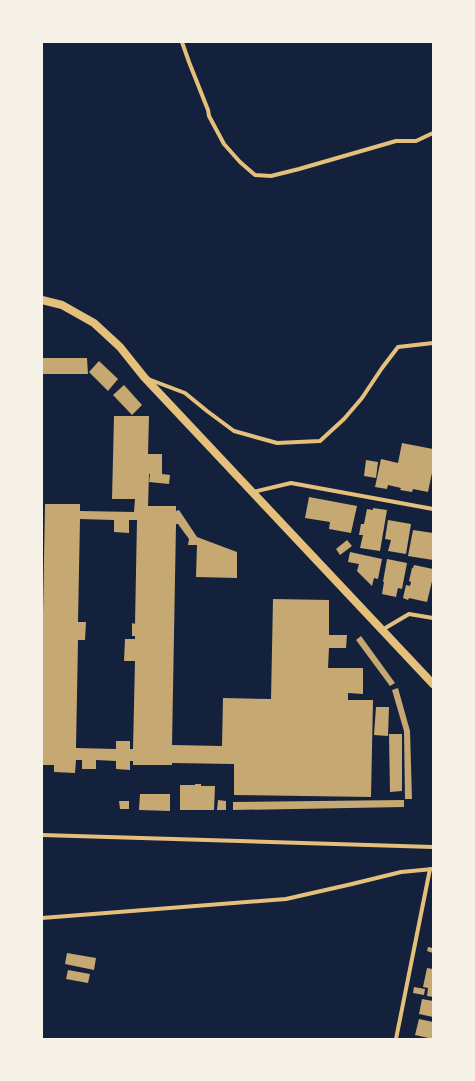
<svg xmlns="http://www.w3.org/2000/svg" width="475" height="1081" viewBox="0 0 475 1081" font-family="'Titillium Web',sans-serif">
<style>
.building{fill:#c6a872;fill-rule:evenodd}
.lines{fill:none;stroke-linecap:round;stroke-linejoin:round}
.minor{stroke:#e5c07b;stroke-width:4}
.secondary{stroke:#e5c07b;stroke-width:8}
</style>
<rect width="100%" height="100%" fill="#14213d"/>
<g class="building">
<polygon points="42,358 87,358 88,374 42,374"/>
<polygon points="99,361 118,379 108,391 89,372"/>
<polygon points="124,385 142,405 132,415 113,395"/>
<path d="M114,416H149L148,454H162V474L170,475L169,484L149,482L150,474H149L148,506H176V511L179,510L197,537L237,552V578L196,577L197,545H188L189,539L178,524H176L172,745L222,746L223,698L271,699L273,599L329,600V635H347L346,648H329L328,668H363V694L348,693V700H373L371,797L234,795V764L172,763V765H133V761H130V770L116,769V761L96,760V769H82V760H76L75,773L54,772V765H42V669L45,504H80V511L134,512L135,499H112ZM80,519L114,520V532L129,533V520H137L135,624L132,623V636H135V639H125L124,661H135L133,749H130V741H116V749L76,748L78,640H85L86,622H78Z"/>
<polygon points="402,443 433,449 433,468 428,492 413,489 412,492 400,490 401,488 388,485 387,489 375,487 381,459 398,463"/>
<polygon points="366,460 378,462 376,478 364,476"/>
<polygon points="309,497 357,506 351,533 329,529 330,522 305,518"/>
<polygon points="373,508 387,510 380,551 360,548 363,535 359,535 361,524 364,524 367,509 373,510"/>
<polygon points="388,520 411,524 406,554 388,551 391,540 385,539"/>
<polygon points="413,530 433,533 433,560 408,556"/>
<polygon points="347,540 352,546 340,555 336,549"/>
<polygon points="350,552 382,559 378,579 374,578 372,586 357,571 359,564 348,562"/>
<polygon points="387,559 407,563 402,589 398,588 396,597 382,594 384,582 383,582"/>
<polygon points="414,565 433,569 433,577 427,602 409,598 408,600 403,598 406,585 410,586 411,582 409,581 412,568 413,568"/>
<polygon points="361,636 395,683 390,686 356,640"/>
<polygon points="398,688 410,731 412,799 405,799 404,731 392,690"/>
<polygon points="376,707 389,707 388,736 374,735"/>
<polygon points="389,734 402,734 402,791 390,792"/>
<polygon points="195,784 201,784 201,786 215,786 214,810 180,810 180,785 195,785"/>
<polygon points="140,794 170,794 170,811 139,810"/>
<polygon points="218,800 226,801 226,810 217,810"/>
<polygon points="404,800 404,807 233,810 233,802"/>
<polygon points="119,801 129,801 129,809 120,809"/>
<polygon points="428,947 433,948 433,953 427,951"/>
<polygon points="67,953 96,958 94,970 65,964"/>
<polygon points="427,968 433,969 433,997 427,996 428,988 423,987"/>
<polygon points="68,970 90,974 88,983 66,979"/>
<polygon points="414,987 425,989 424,995 413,993"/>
<polygon points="422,999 433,1001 433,1017 419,1014"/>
<polygon points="419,1019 433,1022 433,1039 415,1035"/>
</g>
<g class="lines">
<g class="minor">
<polyline points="182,42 189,62 208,110 209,116 224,144 240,162 255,175 271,176 299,169 396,141 416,141 433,133"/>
<polyline points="148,379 185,393 207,411 234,431 277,443 320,441 344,419 362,398 382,368 398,347 433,343"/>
<polyline points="253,492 291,483 433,509"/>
<polyline points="382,630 409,614 433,618"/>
<polyline points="42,835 433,847"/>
<polyline points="42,918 286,899 352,884 401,872 433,869"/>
<polyline points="396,1039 430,869"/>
</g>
<polyline class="secondary" points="42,300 62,305 94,323 120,347 144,377 433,684"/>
</g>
<rect width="475" height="1081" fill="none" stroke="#f6f1e7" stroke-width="86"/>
</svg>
